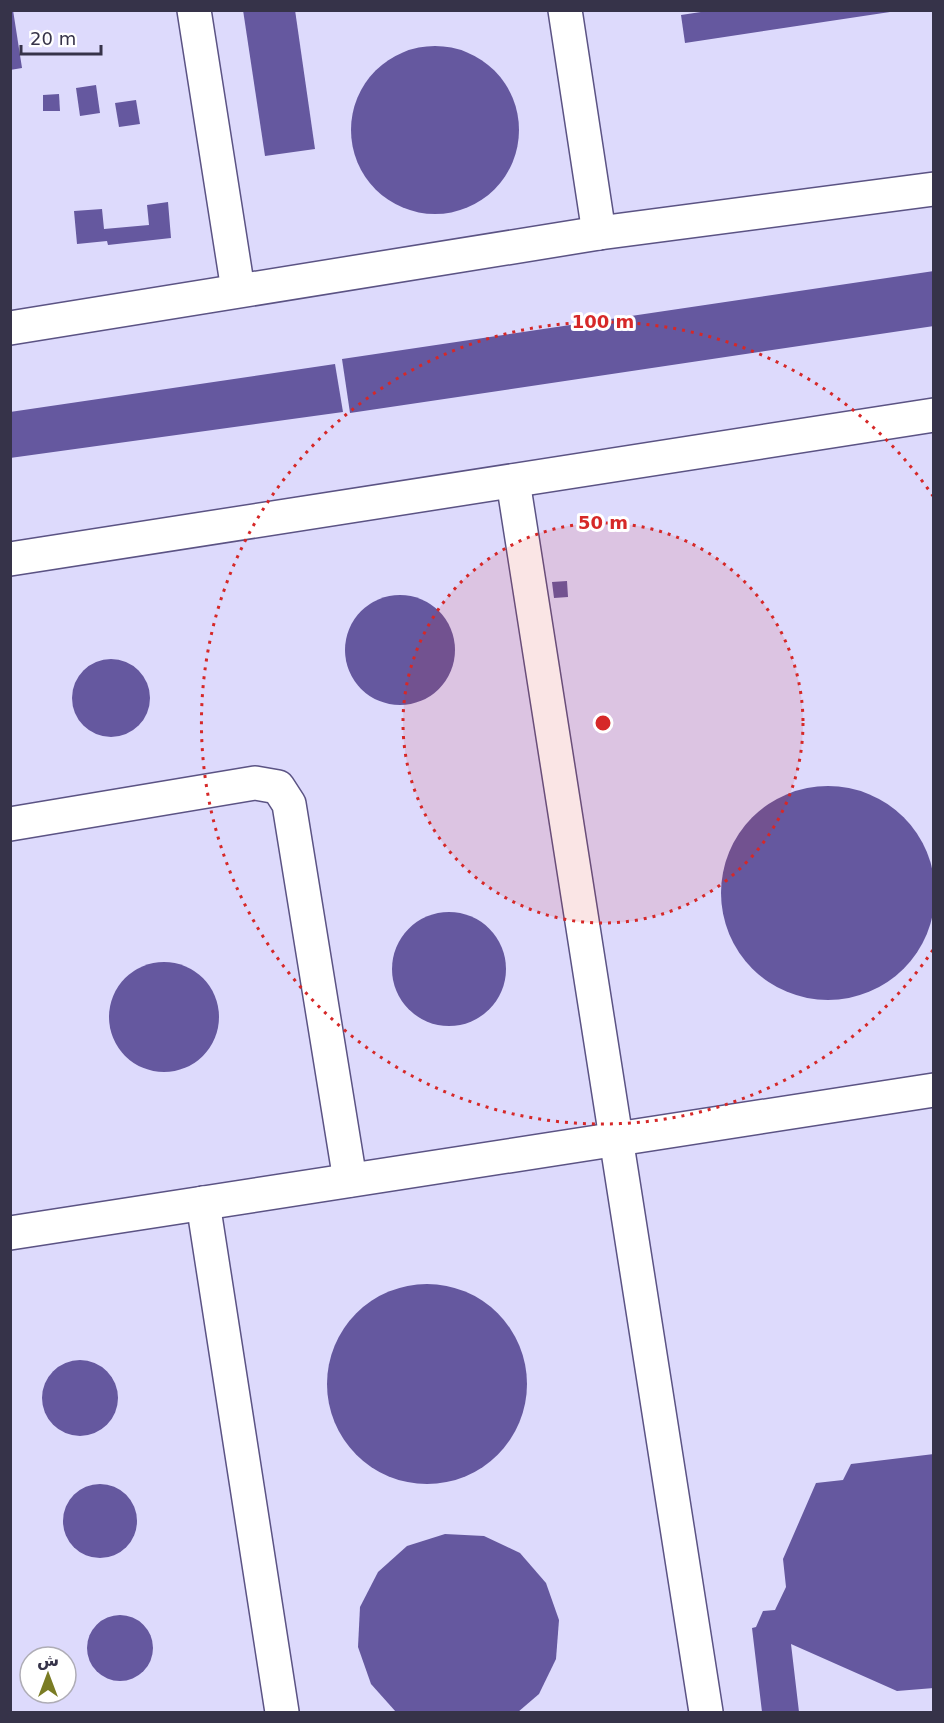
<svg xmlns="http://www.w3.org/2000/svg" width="944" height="1723" viewBox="0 0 944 1723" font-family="'DejaVu Sans','Noto Naskh Arabic',sans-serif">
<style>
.building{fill:#65589f}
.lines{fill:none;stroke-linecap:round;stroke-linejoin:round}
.minor-casing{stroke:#5b5384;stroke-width:36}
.minor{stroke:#fff;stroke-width:33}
.ring{fill:none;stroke:#d62828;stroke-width:3;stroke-dasharray:3 6}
.centre{fill:#d62828;stroke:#fff;stroke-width:3}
.ring-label{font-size:18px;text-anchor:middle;font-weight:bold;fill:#d62828;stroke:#fff;stroke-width:6;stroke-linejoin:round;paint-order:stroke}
</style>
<rect width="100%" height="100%" fill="#dddafc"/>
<g class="building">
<polygon points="10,10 13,10 22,68 10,70"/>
<polygon points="243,10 295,10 315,149 265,156"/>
<polygon points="714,10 889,10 890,12 685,43 681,15"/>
<circle cx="435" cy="130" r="84"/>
<polygon points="96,85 100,113 80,116 76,88"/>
<polygon points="59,94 60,111 43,111 43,95"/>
<polygon points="136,100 140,124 119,127 115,103"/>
<polygon points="168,202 171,238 108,245 107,241 77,244 74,211 102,209 104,229 149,225 147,205"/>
<polygon points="934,271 934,326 350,413 342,359"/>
<polygon points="335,364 343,412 10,458 10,412"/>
<polygon points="567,581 568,597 554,598 552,582"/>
<circle cx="400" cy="650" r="55"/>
<circle cx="111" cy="698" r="39"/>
<circle cx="828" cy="893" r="107"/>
<circle cx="449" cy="969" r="57"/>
<circle cx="164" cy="1017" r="55"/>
<circle cx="427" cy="1384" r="100"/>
<circle cx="80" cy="1398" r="38"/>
<polygon points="934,1454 934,1688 897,1691 791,1644 799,1712 762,1712 752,1628 756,1627 763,1611 775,1610 786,1587 783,1559 816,1483 843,1480 851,1464"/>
<circle cx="100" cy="1521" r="37"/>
<polygon points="445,1534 484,1536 520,1553 546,1583 559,1620 556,1659 539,1694 518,1712 396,1712 371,1684 358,1647 360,1607 378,1572 407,1546"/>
<circle cx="120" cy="1648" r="33"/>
</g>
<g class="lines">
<g class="minor-casing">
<g id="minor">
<polyline points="194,10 238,290"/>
<polyline points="565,10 599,233"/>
<polyline points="10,328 599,233 934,189"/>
<polyline points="513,481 706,1712"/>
<polyline points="10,559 934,415"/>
<polyline points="10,824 255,783 278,787 289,804 350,1180"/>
<polyline points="203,1203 282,1712"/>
<polyline points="10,1233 934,1090"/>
</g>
</g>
<use href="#minor" class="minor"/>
</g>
<circle cx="603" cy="723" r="200" fill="#d62828" fill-opacity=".12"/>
<g class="ring">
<circle cx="603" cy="723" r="200"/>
<path d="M933 950A401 401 0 1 1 933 496"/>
</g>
<circle cx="603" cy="723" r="9" class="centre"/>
<g class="ring-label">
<text x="603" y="328">100 m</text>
<text x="603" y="529">50 m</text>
</g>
<rect width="944" height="1723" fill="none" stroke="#363349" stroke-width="24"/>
<g transform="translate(48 1675)"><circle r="28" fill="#ffffff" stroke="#afadb6" stroke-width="1.5"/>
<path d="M0-4.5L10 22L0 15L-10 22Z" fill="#7a7c24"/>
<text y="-9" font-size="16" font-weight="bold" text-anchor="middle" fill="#363349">ش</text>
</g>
<path d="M21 45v9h80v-9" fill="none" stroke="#363349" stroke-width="3"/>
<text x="30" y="45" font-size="18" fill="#363349" stroke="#ffffff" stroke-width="4.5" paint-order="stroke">20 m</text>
</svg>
